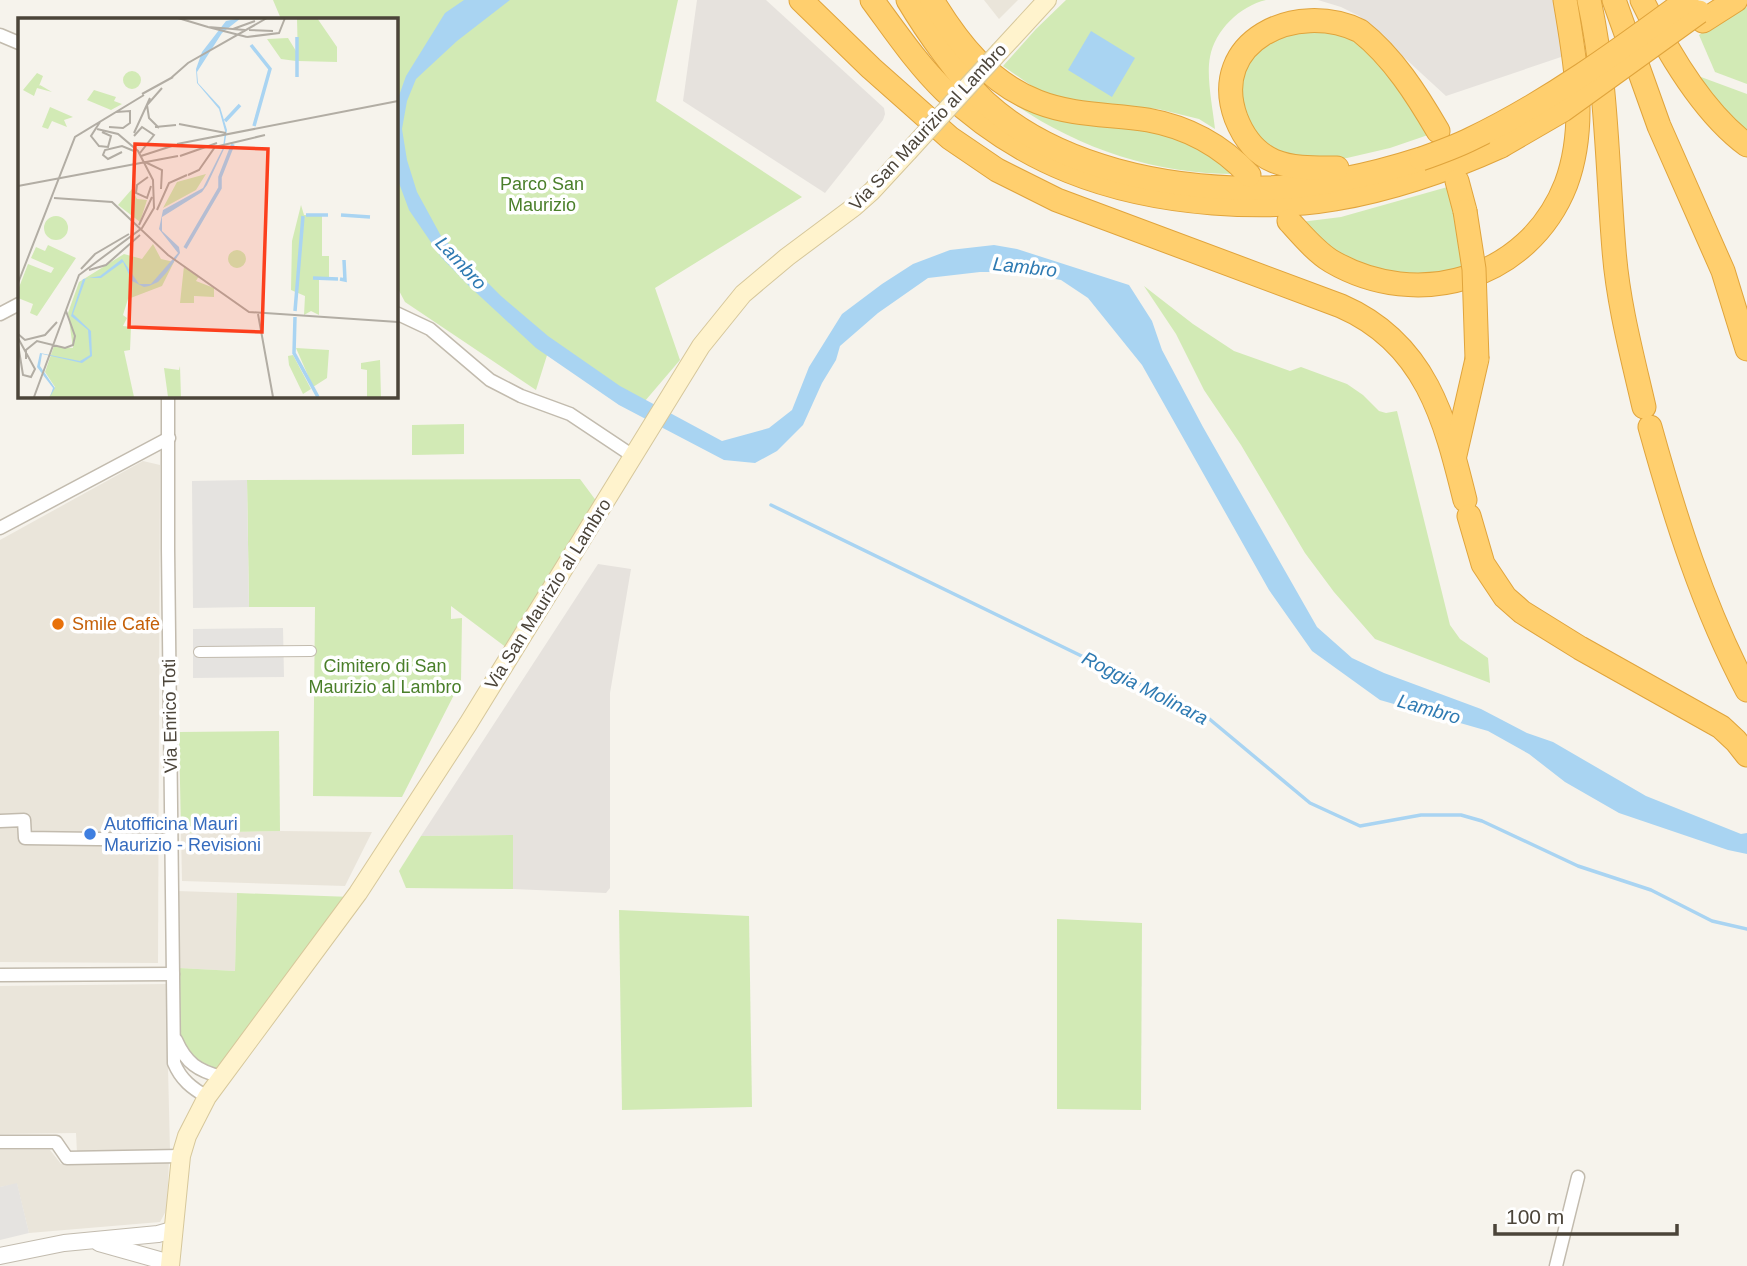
<svg xmlns="http://www.w3.org/2000/svg" width="1747" height="1266" viewBox="0 0 1747 1266" font-family="Helvetica,sans-serif">
<style>
.residential{fill:#eae5da}
.industrial{fill:#e6e2dd}
.green{fill:#d2eab5}
.parking{fill:#e5e3e0}
.water{fill:#a9d4f2}
.lines{fill:none;stroke-linecap:round;stroke-linejoin:round}
.stream{stroke:#a9d4f2;stroke-width:3.5}
.pedestrian-casing{stroke:#c2bbae;stroke-width:12}
.minor-casing{stroke:#c2bbae;stroke-width:15}
.tertiary-casing{stroke:#c2bbae;stroke-width:18}
.secondary-casing{stroke:#d6c79b;stroke-width:20}
.motorway-casing{stroke:#e0a43c;stroke-width:25}
.pedestrian{stroke:#fff;stroke-width:10}
.minor{stroke:#fff;stroke-width:12}
.tertiary{stroke:#fff;stroke-width:16}
.secondary{stroke:#fff3cd;stroke-width:18}
.motorway{stroke:#ffcf6e;stroke-width:23}
.secondary-bridge-casing{stroke:#d6c79b;stroke-width:20;stroke-linecap:butt}
.motorway-bridge-casing{stroke:#e0a43c;stroke-width:25;stroke-linecap:butt}
.secondary-bridge{stroke:#fff3cd;stroke-width:18}
.motorway-bridge{stroke:#ffcf6e;stroke-width:23}
.food-dot{fill:#e8710a;stroke:#fff;stroke-width:2.5}
.shop-dot{fill:#3f7fe0;stroke:#fff;stroke-width:2.5}
.labels{text-anchor:middle;dominant-baseline:central;stroke-width:7;stroke-linejoin:round;paint-order:stroke}
.street-label{font-size:18px;fill:#4b4439;stroke:#fff}
.park-label{font-size:18px;fill:#4a7f2a;stroke:#fff}
.food-label{font-size:18px;fill:#c56008;stroke:#fff;text-anchor:start}
.shop-label{font-size:18px;fill:#366cbe;stroke:#fff;text-anchor:start}
.water-label{font-size:19px;font-style:italic;fill:#2e7ab2;stroke:#fff}
.inset-river{fill:none;stroke:#a9d4f2;stroke-width:3.5}
.inset-road{fill:none;stroke:#b2ada4;stroke-width:2}
.view{fill:#fc3f1d;fill-opacity:0.15;stroke:#fc3f1d;stroke-width:3.5}
.inset-edge{fill:none;stroke:#4b4439;stroke-width:3.5}
</style>
<rect width="100%" height="100%" fill="#f6f3ec"/>
<g class="residential">
<polygon points="984,0 1018,0 999,19"/>
<polygon points="143,461 160,465 158,963 0,962 0,540"/>
<polygon points="280,831 372,832 345,886 182,881 181,833"/>
<polygon points="177,891 237,893 235,971 179,968"/>
<polygon points="166,984 170,1151 77,1153 76,1133 0,1134 0,986"/>
<polygon points="0,1150 50,1150 61,1164 169,1160 167,1209 160,1222 29,1233 17,1184 0,1187"/>
</g>
<g class="industrial">
<polygon points="697,0 766,0 884,108 885,114 883,120 825,193 683,101"/>
<polygon points="1318,0 1553,0 1564,56 1446,96 1359,16 1341,7"/>
<polygon points="598,564 631,569 610,693 610,888 606,893 513,889 513,835 421,836"/>
</g>
<g class="green">
<polygon points="273,0 678,0 656,101 802,197 655,288 680,360 639,408 549,349 536,390 405,302 396,285 396,19 281,19"/>
<path d="M1066,0H1266C1240,6 1215,30 1210,57C1206,77 1213,109 1215,129L1199,119L1158,109L1082,104L1039,91L1003,66L1036,29Z"/>
<polygon points="1747,7 1747,84 1715,72 1699,35 1725,16"/>
<polygon points="1332,20 1402,81 1428,135 1390,148 1347,158 1320,161 1275,154 1244,119 1240,71 1250,49"/>
<polygon points="1701,77 1747,94 1747,132 1713,99 1699,78"/>
<path d="M986,83L1145,128L1201,147L1236,174C1143,174 1058,141 986,83Z"/>
<polygon points="1451,186 1467,273 1383,276 1333,253 1301,222 1341,217"/>
<polygon points="1144,286 1193,324 1234,351 1290,371 1301,367 1347,384 1363,395 1379,411 1386,413 1397,411 1450,625 1460,639 1488,658 1490,683 1375,639 1334,592 1305,553 1241,445 1204,390 1176,334"/>
<polygon points="464,424 464,454 412,455 412,425"/>
<polygon points="580,479 600,506 507,648 451,606 451,619 462,618 461,681 402,797 313,796 315,607 249,607 247,480"/>
<polygon points="279,731 280,831 181,833 179,732"/>
<polygon points="513,835 513,889 406,888 399,871 421,836"/>
<path d="M237,893L352,897L224,1069C168,1075 180,1005 179,968L235,971Z"/>
<polygon points="619,910 749,916 752,1107 622,1110"/>
<polygon points="1057,919 1142,923 1141,1110 1057,1109"/>
</g>
<g class="parking">
<polygon points="247,480 249,607 193,608 192,481"/>
<polygon points="283,628 284,677 193,678 193,629"/>
<polygon points="17,1183 29,1233 0,1240 0,1187"/>
</g>
<g class="water">
<polygon points="464,0 510,0 457,41 416,79 407,101 402,129 407,160 417,192 441,236 501,296 548,336 620,386 722,441 769,428 792,410 809,367 842,314 882,284 913,264 950,250 994,245 1017,249 1129,285 1152,321 1162,350 1203,427 1317,627 1352,658 1384,673 1481,709 1527,733 1553,742 1646,796 1741,834 1747,833 1747,854 1728,850 1619,813 1565,782 1529,754 1488,731 1380,700 1312,651 1269,590 1142,365 1088,298 1061,280 1018,272 980,272 928,278 878,313 840,346 836,360 822,383 803,425 777,451 755,463 724,460 619,405 536,348 469,286 441,257 409,210 396,175 396,104 406,76 445,13"/>
<polygon points="1091,31 1135,58 1112,97 1068,70"/>
</g>
<g class="lines">
<polyline class="stream" points="771,505 1207,717 1310,803 1360,826 1421,815 1461,815 1482,821 1578,866 1651,890 1712,921 1747,929"/>
<g class="pedestrian-casing">
<polyline id="pedestrian" points="199,652 311,651"/>
</g>
<g class="minor-casing">
<g id="minor">
<polyline points="0,35 19,43"/>
<polyline points="396,313 430,329 490,380 521,396 570,414 633,456"/>
<polyline points="0,314 19,304"/>
<path d="M168,396V549L174,1063C181,1080 192,1088 207,1097"/>
<polyline points="0,528 169,438"/>
<polyline points="0,821 24,820 25,838 171,840"/>
<polyline points="0,975 173,974"/>
<path d="M176,1040C186,1063 198,1071 222,1077"/>
<polyline points="0,1142 56,1142 67,1158 181,1156"/>
<polyline points="1556,1266 1578,1177"/>
</g>
</g>
<g class="tertiary-casing">
<g id="tertiary">
<polyline points="99,1243 170,1263"/>
<polyline points="0,1256 64,1243 158,1234 172,1230"/>
</g>
</g>
<g class="secondary-casing">
<g id="secondary">
<polyline points="1000,51 1047,0"/>
<polyline points="170,1266 181,1156 187,1136 207,1097 358,893 468,724 701,346 743,294 787,257 854,207 872,191 908,152"/>
</g>
</g>
<g class="motorway-casing">
<g id="motorway">
<path d="M801,0L871,68L950,138L997,170L1057,200L1341,306C1426,343 1445,419 1465,500"/>
<path d="M872,0C895,31 917,64 945,91C1021,163 1110,195 1213,203C1254,206 1295,206 1335,199C1393,189 1448,170 1501,146"/>
<path d="M908,0C927,32 959,77 985,102C1057,168 1170,190 1265,188C1318,187 1371,175 1421,159"/>
<path d="M932,0C958,43 989,83 1038,102C1074,116 1110,114 1148,120C1187,127 1222,146 1249,175"/>
<path d="M1589,0C1607,82 1607,166 1614,250C1618,303 1632,355 1644,407"/>
<polyline points="1614,0 1659,126 1723,271 1747,349"/>
<path d="M1642,0C1666,49 1702,112 1747,145"/>
<polyline points="1703,21 1736,0"/>
<path d="M1337,168C1316,168 1293,169 1274,161C1255,153 1243,136 1236,118C1208,41 1296,0 1360,31C1393,57 1417,95 1438,131"/>
<polyline points="1457,181 1465,211"/>
<path d="M1289,221C1302,235 1315,251 1331,261C1418,312 1529,279 1566,184C1588,125 1575,60 1565,0"/>
<path d="M1650,427C1675,517 1703,607 1747,690"/>
<polyline points="1455,455 1477,359"/>
<polyline points="1469,516 1483,564 1505,597 1522,612 1580,648 1721,727 1736,741 1747,755"/>
</g>
</g>
<use href="#pedestrian" class="pedestrian"/>
<use href="#minor" class="minor"/>
<use href="#tertiary" class="tertiary"/>
<use href="#secondary" class="secondary"/>
<use href="#motorway" class="motorway"/>
<g class="secondary-bridge-casing">
<polyline id="secondary-bridge" points="908,152 1000,51"/>
</g>
<g class="motorway-bridge-casing">
<g id="motorway-bridge">
<polyline points="1501,146 1563,110 1699,12"/>
<path d="M1421,159C1438,153 1455,147 1471,139C1548,102 1618,51 1687,0"/>
<polyline points="1465,211 1474,269 1477,359"/>
</g>
</g>
<use href="#secondary-bridge" class="secondary-bridge"/>
<use href="#motorway-bridge" class="motorway-bridge"/>
</g>
<circle class="food-dot" cx="58" cy="624" r="7"/>
<circle class="shop-dot" cx="90" cy="834" r="7"/>
<g class="labels">
<g class="street-label">
<text transform="translate(928 127) rotate(-47)">Via San Maurizio al Lambro</text>
<text transform="translate(548 594) rotate(-58)">Via San Maurizio al Lambro</text>
<text transform="translate(170 716) rotate(-91)">Via Enrico Toti</text>
</g>
<g class="park-label">
<text x="542" y="184">Parco San<tspan x="542" dy="21">Maurizio</tspan></text>
<text x="385" y="666">Cimitero di San<tspan x="385" dy="21">Maurizio al Lambro</tspan></text>
</g>
<g class="food-label">
<text x="72" y="624">Smile Cafè</text>
</g>
<g class="shop-label">
<text x="104" y="824">Autofficina Mauri<tspan x="104" dy="21">Maurizio - Revisioni</tspan></text>
</g>
<g class="water-label">
<text transform="translate(461 263) rotate(47)">Lambro</text>
<text transform="translate(1025 267) rotate(6)">Lambro</text>
<text transform="translate(1145 688) rotate(27)">Roggia Molinara</text>
<text transform="translate(1429 709) rotate(16)">Lambro</text>
</g>
</g>
<g transform="translate(18 18)">
<rect width="380" height="380" fill="#f6f3ec"/>
<path d="M279,0H299L319,29V44L280,43ZM270,20L278,33V43L263,41L249,21ZM105 62a9 9 0 1 1 18 0a9 9 0 1 1-18 0ZM19,55L25,58L21,68L22,67L34,74L19,70L16,78L5,72ZM76,72L98,79L96,83L104,86L93,92L69,82ZM32,89L55,99L46,102L49,109L34,103L30,111L24,109ZM188,156L178,172L145,190L159,164ZM114,171L119,181L129,182L122,204L100,187ZM283,187L286,197H304V238H311V260H301V297L293,293L286,297L287,278L273,272L274,223ZM26 210a12 12 0 1 1 24 0a12 12 0 1 1-24 0ZM135,226L143,241L156,244L144,268L110,281L105,297L109,300L105,308L113,309L112,332L106,333L116,379H31L37,369L27,354L36,328L55,330L50,295L61,264L106,236L124,241ZM30,227L58,240L19,298L12,295L15,286L0,280V272L10,246L33,255L36,250L13,240L18,229L27,233ZM210 241a9 9 0 1 1 18 0a9 9 0 1 1-18 0ZM166,248L181,258L178,263L196,270V279L176,278V285H162ZM278,330L311,332L309,360L295,369ZM275,337L293,371L285,376L271,347L270,338ZM362,342L363,379H349V352L343,351V345ZM162,348L163,379H150L146,350L161,352Z" fill="#d2eab5"/>
<path d="M223,0L204,15L179,54L180,65L202,89L209,112L206,131L189,167L184,174L144,199V213L161,229L162,235L149,254L140,264L131,268L126,269L114,263L105,244L83,260H68L55,296L73,313L74,338L64,345L24,336L22,348L37,370L32,379L35,370L19,349L22,335L62,343L72,337L70,312L53,298L65,261L82,258L104,241L121,266H133L160,235L141,211L145,192L185,170L205,130L207,113L201,91L179,65L178,51L184,34L208,3Z" fill="#a9d4f2"/>
<path class="inset-river" d="M279,19V59M233,27L252,51L236,108M207,103L222,87M288,197H310M323,197L352,199M167,230L202,170V159L215,126M295,260L320,261M322,261L327,262L326,242M277,293L285,198M277,299L276,335L300,379"/>
<path class="inset-road" d="M160,0L190,9M215,11L237,3M227,12L190,9L229,19M231,12L255,13M229,19L261,15L267,0M153,60L170,45L249,0M124,76L155,59M82,104L73,118L81,128L90,129L93,118L84,114M161,106L208,115M91,109L105,110L112,105V93L98,94M137,109L158,107M141,110L131,100L129,87L144,70M116,115L132,80M116,118L124,109L136,117L122,135M159,126L380,83M104,134L90,141L85,137L87,132L104,128L116,133M123,138L157,127M162,138L199,125M127,144L144,152L143,171M170,157L181,152L197,129L247,117M130,159L119,167L118,175L129,180L133,168M0,168L160,138M36,180L94,184L150,237L231,294L380,304M139,192L151,165L169,157M121,207L134,179M63,251L77,236L111,216M71,252L88,247L122,217M0,265L57,119L126,77M240,296L255,379M0,316L7,322L27,317L39,304M0,320L17,351L13,359L5,357L0,326M8,341V332L19,323L47,330L55,327L57,318L48,293M16,379L61,257L124,210L136,190L135,162L120,133L100,116L79,111"/>
<path class="view" d="M117,126L250,131L244,314L111,309Z"/>
<rect width="380" height="380" class="inset-edge"/>
</g>
<path d="M1495 1224v10h182v-10" fill="none" stroke="#4b4439" stroke-width="3.5"/>
<text x="1506" y="1224" font-size="21" fill="#4b4439" stroke="#ffffff" stroke-width="5" paint-order="stroke">100 m</text>
</svg>
